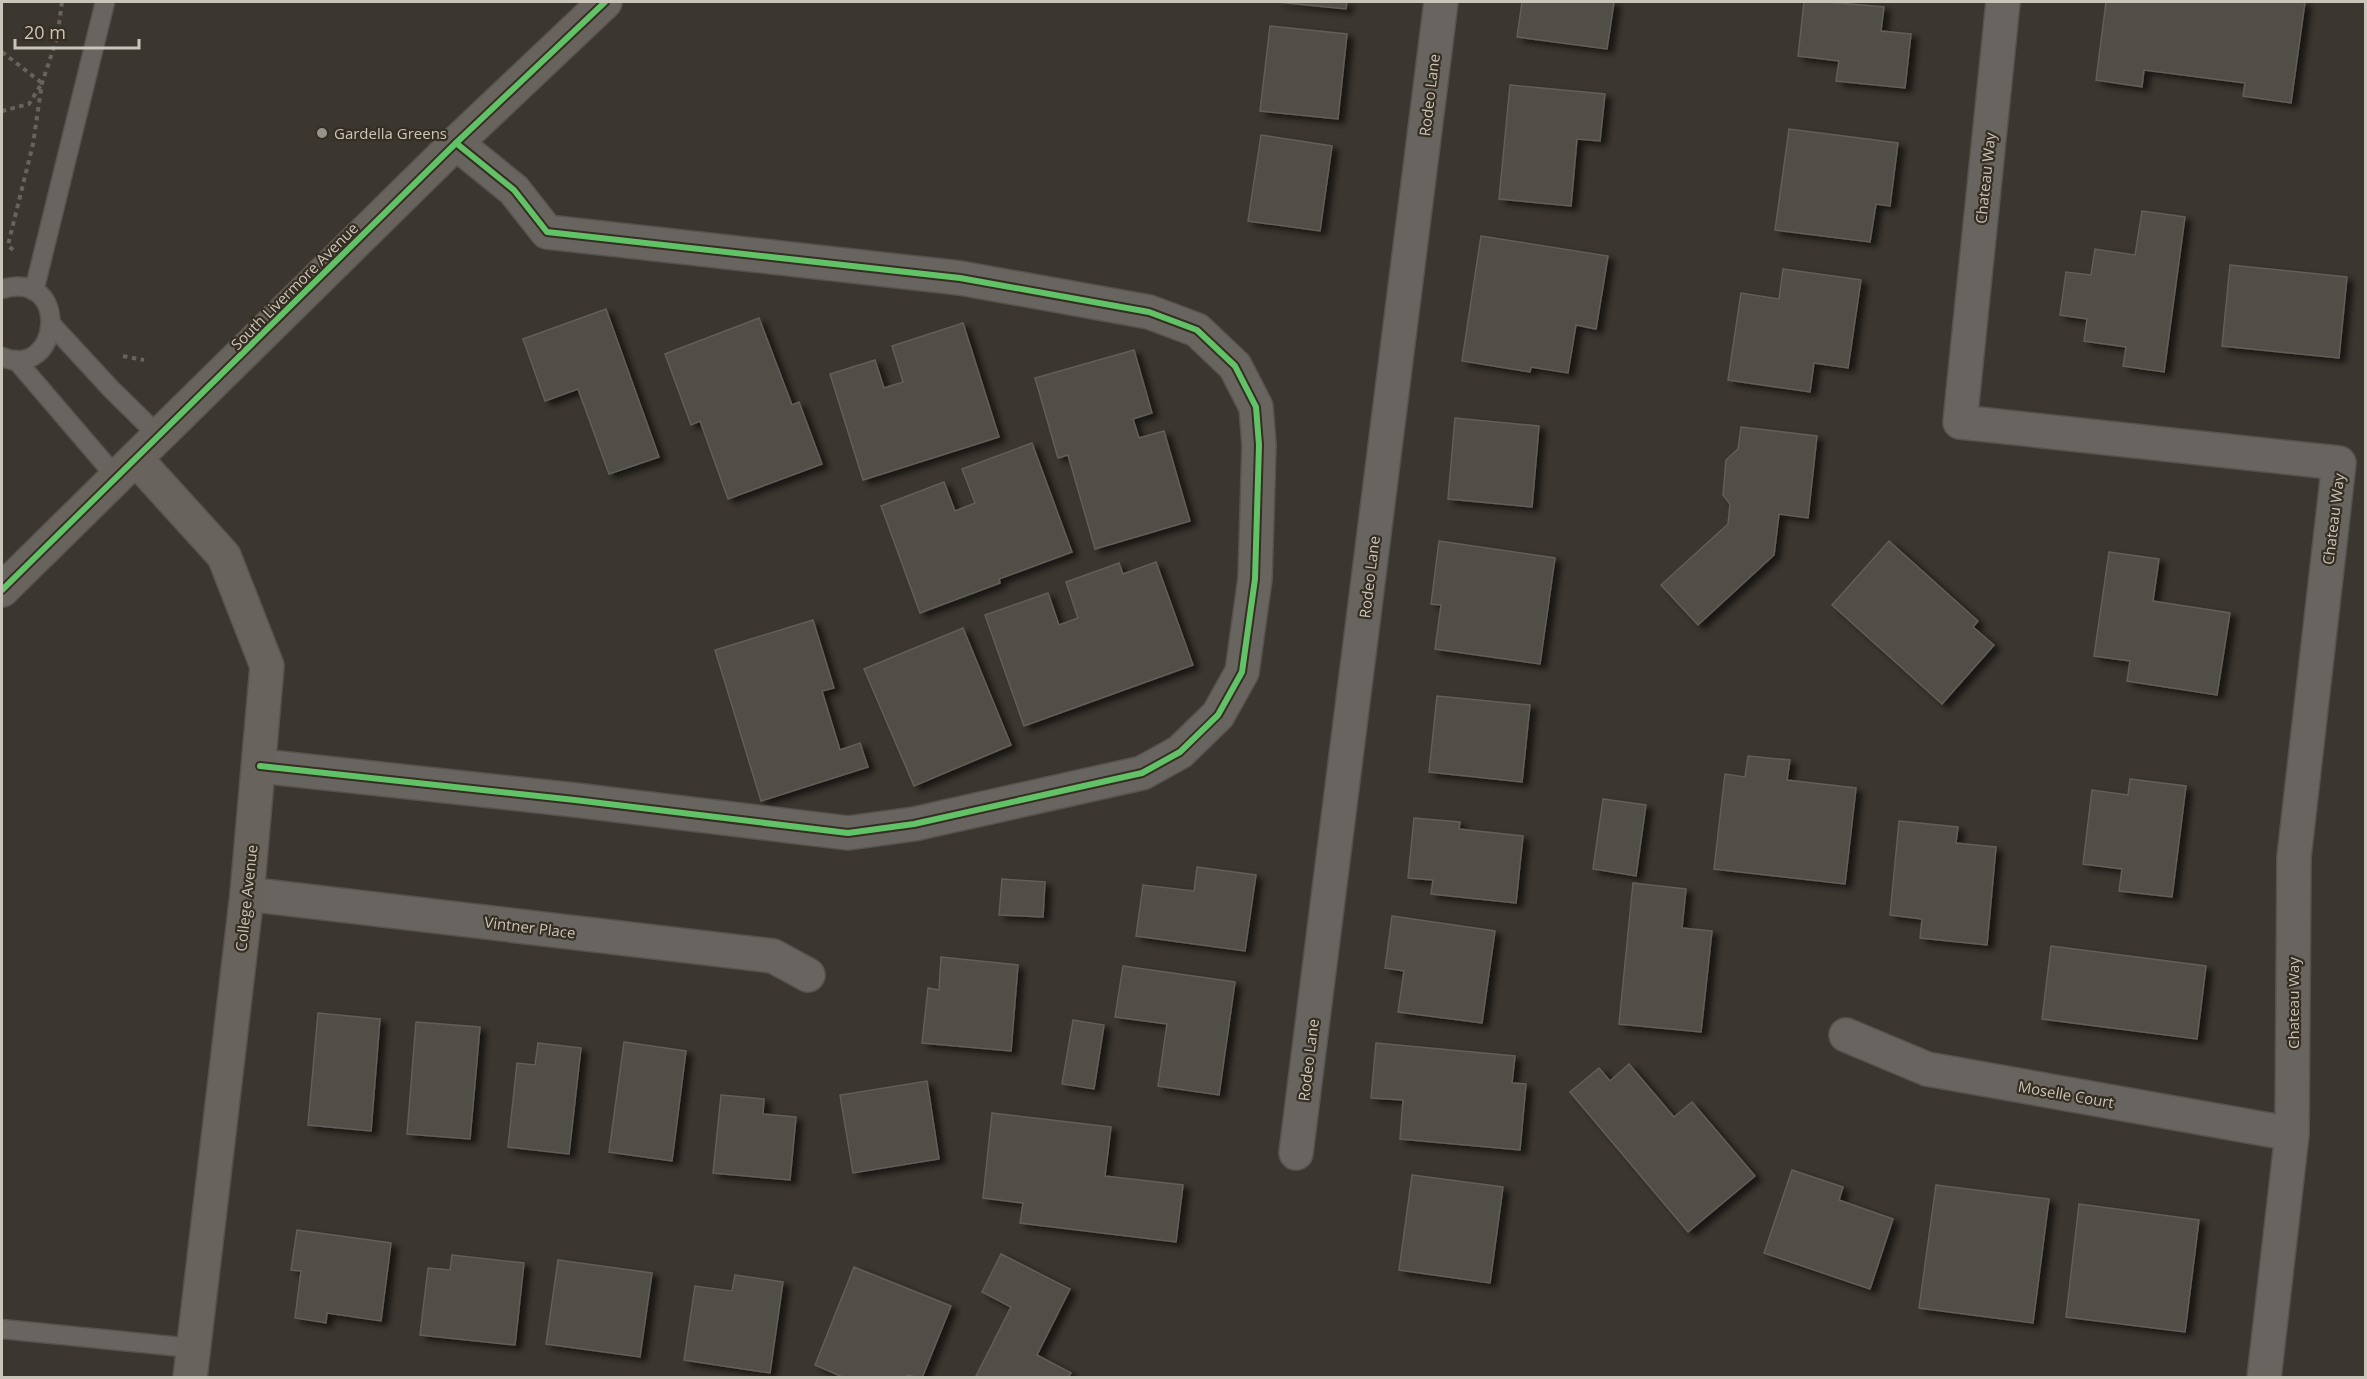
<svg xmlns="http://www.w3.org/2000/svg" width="2367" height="1379" viewBox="0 0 2367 1379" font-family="'Open Sans',sans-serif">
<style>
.building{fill:#514d47;stroke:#625e58;stroke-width:1.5;filter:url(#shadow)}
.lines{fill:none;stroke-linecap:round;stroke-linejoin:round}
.lane-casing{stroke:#56524d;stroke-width:21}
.street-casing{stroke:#56524d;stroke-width:36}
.secondary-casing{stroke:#56524d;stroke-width:36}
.path{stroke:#68635f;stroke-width:4;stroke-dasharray:4.5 4.5;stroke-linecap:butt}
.lane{stroke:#686560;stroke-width:18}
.street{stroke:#686560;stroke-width:33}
.secondary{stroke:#68635d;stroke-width:33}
.cycleway-casing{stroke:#362e22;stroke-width:10}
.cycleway{stroke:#61c268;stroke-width:6}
.poi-dot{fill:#98938a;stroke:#362e22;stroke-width:2}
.labels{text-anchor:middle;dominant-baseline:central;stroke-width:4.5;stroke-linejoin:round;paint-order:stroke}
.street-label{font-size:15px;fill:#cac5bb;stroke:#362e22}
.poi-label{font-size:15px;fill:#cac5bb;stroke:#362e22;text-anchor:start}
</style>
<defs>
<filter id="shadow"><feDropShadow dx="6" dy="4" stdDeviation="3" flood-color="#0009"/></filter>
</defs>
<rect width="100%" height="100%" fill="#3b362f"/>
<g class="building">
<polygon points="1277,2 1347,2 1346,9"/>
<polygon points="1522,2 1614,2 1607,49 1517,37"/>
<polygon points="1804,2 1827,2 1884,7 1881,31 1911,34 1905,88 1836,81 1839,61 1798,56"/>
<polygon points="2106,2 2305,2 2291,103 2243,96 2245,83 2144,70 2142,87 2096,80"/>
<polygon points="1270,26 1347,34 1338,119 1260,111"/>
<polygon points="1510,85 1605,94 1600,141 1577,139 1571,206 1499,199"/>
<polygon points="1789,129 1898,143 1890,206 1876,204 1870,242 1775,230"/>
<polygon points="1261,135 1332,146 1320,231 1248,221"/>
<polygon points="2142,211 2185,217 2164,372 2123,366 2126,347 2084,341 2087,319 2060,315 2066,272 2091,275 2095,249 2135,255"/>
<polygon points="1481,236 1608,256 1596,329 1576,325 1568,373 1531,367 1530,372 1462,361"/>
<polygon points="2230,265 2347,277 2339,358 2222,346"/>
<polygon points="1783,269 1861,280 1848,368 1814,363 1810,392 1728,380 1741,293 1779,299"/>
<polygon points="606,309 659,457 609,474 578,389 545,401 523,339"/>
<polygon points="759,318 792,405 799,402 822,464 728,499 700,421 691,425 665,354"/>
<polygon points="963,323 999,437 863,480 830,374 875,360 884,388 903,382 892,346"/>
<polygon points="1134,350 1152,413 1133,419 1139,438 1164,431 1190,521 1095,549 1068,455 1058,458 1035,378"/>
<polygon points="1455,418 1539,426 1532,507 1448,499"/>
<polygon points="1741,427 1817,436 1808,518 1779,514 1774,555 1698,625 1661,585 1728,524 1730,504 1723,495 1726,460 1738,449"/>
<polygon points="1032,443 1072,552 999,579 1000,583 920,613 881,506 944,482 955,511 975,503 962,469"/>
<polygon points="1439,541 1555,558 1540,664 1435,649 1441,605 1431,604"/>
<polygon points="1889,541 1978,621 1973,627 1994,645 1942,704 1832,605"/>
<polygon points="2109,552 2159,559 2153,601 2230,613 2217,695 2127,681 2130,661 2094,656"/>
<polygon points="1156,562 1193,665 1024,726 985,615 1048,593 1059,625 1078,618 1066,582 1119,563 1123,574"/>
<polygon points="813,620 834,688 822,691 840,750 860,743 868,767 761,801 715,650"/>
<polygon points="963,628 1011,745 914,786 864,669"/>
<polygon points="1437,696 1530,705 1522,782 1429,772"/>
<polygon points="1748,756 1790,760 1787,780 1856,788 1845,884 1714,869 1725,774 1745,777"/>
<polygon points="2130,779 2186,786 2172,897 2119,891 2122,869 2083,864 2092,790 2128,795"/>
<polygon points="1603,799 1646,805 1636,876 1593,869"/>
<polygon points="1414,818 1460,822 1459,829 1523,836 1516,903 1431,894 1433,880 1408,878"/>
<polygon points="1899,821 1958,827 1956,843 1996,847 1987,945 1920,938 1922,919 1890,915"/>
<polygon points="1197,867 1256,875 1245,951 1136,936 1143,885 1194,891"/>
<polygon points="1002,879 1045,882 1043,917 999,915"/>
<polygon points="1633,883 1686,889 1682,928 1712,931 1701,1032 1619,1024"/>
<polygon points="1392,916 1495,931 1482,1023 1398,1012 1404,971 1385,968"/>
<polygon points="2051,946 2206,966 2197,1039 2042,1019"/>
<polygon points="941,957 1018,965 1011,1051 922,1043 928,988 939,990"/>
<polygon points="1123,966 1235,982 1219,1095 1158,1086 1167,1024 1115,1017"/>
<polygon points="318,1013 380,1019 371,1131 308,1125"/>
<polygon points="1073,1020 1104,1025 1094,1089 1062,1084"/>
<polygon points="416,1022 480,1027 470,1139 407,1134"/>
<polygon points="624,1042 686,1051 672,1161 609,1152"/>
<polygon points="538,1043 581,1048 569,1154 508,1147 517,1063 535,1065"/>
<polygon points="1376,1043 1515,1056 1512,1083 1526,1084 1520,1150 1400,1139 1403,1100 1371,1098"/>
<polygon points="1629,1064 1674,1117 1692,1102 1755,1176 1688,1232 1570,1092 1599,1068 1610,1081"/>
<polygon points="927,1081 939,1159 853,1173 840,1095"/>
<polygon points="721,1095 764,1099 763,1114 796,1117 790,1180 713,1173"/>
<polygon points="992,1113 1111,1127 1105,1176 1183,1185 1176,1242 1020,1223 1023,1203 983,1198"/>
<polygon points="1792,1170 1843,1187 1839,1200 1893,1219 1870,1289 1764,1253"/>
<polygon points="1412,1175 1503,1187 1490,1283 1399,1270"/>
<polygon points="1936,1185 2049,1199 2033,1323 1919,1308"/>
<polygon points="2079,1204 2199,1220 2185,1332 2066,1317"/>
<polygon points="297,1230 391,1243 381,1321 327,1313 326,1323 295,1318 301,1271 291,1270"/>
<polygon points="1001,1254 1070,1289 1037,1355 1071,1373 1068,1378 975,1378 1011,1307 982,1292"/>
<polygon points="452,1255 524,1263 515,1345 420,1335 428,1268 450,1270"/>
<polygon points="558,1260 652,1273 640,1357 546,1344"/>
<polygon points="854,1267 951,1306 922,1378 907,1375 906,1378 845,1378 815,1365"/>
<polygon points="735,1275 783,1282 770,1373 684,1360 695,1286 732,1291"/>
</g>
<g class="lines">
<g class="lane-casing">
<g id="lane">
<path d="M2,289C72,269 61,381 2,357"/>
<polyline points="34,291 105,2"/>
<polyline points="52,325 112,390 159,436"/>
<polyline points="16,360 117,478"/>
<polyline points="2,1329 192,1348"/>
</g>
</g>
<g class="street-casing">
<g id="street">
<polyline points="2003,2 1960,422 2339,463 2294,857 2292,1134 2264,1378"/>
<polyline points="260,766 575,800 848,833 914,824 1142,773 1180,752 1218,715 1242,672 1255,579 1259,445 1256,407 1235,366 1197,330 1149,312 960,278 547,232 514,190 456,143"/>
<polyline points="247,894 773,956 808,975"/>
<polyline points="1846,1035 1927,1069 2292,1134"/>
<polyline points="1296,1153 1441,2"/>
</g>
</g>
<g class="secondary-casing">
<g id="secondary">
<polyline points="136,459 224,556 267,666 247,894 190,1378"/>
<polyline points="2,590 456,143 605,2"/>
</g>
</g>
<g class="path">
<polyline points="2,52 42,83 29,104 2,111"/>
<polyline points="13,250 8,245 33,144 42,83 57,38 62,2"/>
<polyline points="123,356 144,360"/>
</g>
<use href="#lane" class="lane"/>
<use href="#street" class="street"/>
<use href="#secondary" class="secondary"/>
<g class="cycleway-casing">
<g id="cycleway">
<polyline points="2,590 456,143 605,2"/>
<polyline points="260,766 575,800 848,833 914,824 1142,773 1180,752 1218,715 1242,672 1255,579 1259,445 1256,407 1235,366 1197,330 1149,312 960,278 547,232 514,190 456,143"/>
</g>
</g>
<use href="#cycleway" class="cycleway"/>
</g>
<circle class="poi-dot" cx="322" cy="133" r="6"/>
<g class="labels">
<g class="street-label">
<text transform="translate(1429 95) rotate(-83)">Rodeo Lane</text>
<text transform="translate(1985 178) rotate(-84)">Chateau Way</text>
<text transform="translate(294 286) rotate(-45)">South Livermore Avenue</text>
<text transform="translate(2333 519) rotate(-83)">Chateau Way</text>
<text transform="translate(1369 577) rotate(-83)">Rodeo Lane</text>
<text transform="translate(246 898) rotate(-84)">College Avenue</text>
<text transform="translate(530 927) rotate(7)">Vintner Place</text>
<text transform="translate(2293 1003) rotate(-90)">Chateau Way</text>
<text transform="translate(1308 1060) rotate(-83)">Rodeo Lane</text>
<text transform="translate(2066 1094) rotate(10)">Moselle Court</text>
</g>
<g class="poi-label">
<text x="334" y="133">Gardella Greens</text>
</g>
</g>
<rect width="2367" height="1379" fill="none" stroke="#cac5bb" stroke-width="6"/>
<path d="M15 39v9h124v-9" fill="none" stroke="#cac5bb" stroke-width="3"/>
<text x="24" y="39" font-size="18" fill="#cac5bb" stroke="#362e22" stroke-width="4.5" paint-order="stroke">20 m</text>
</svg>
